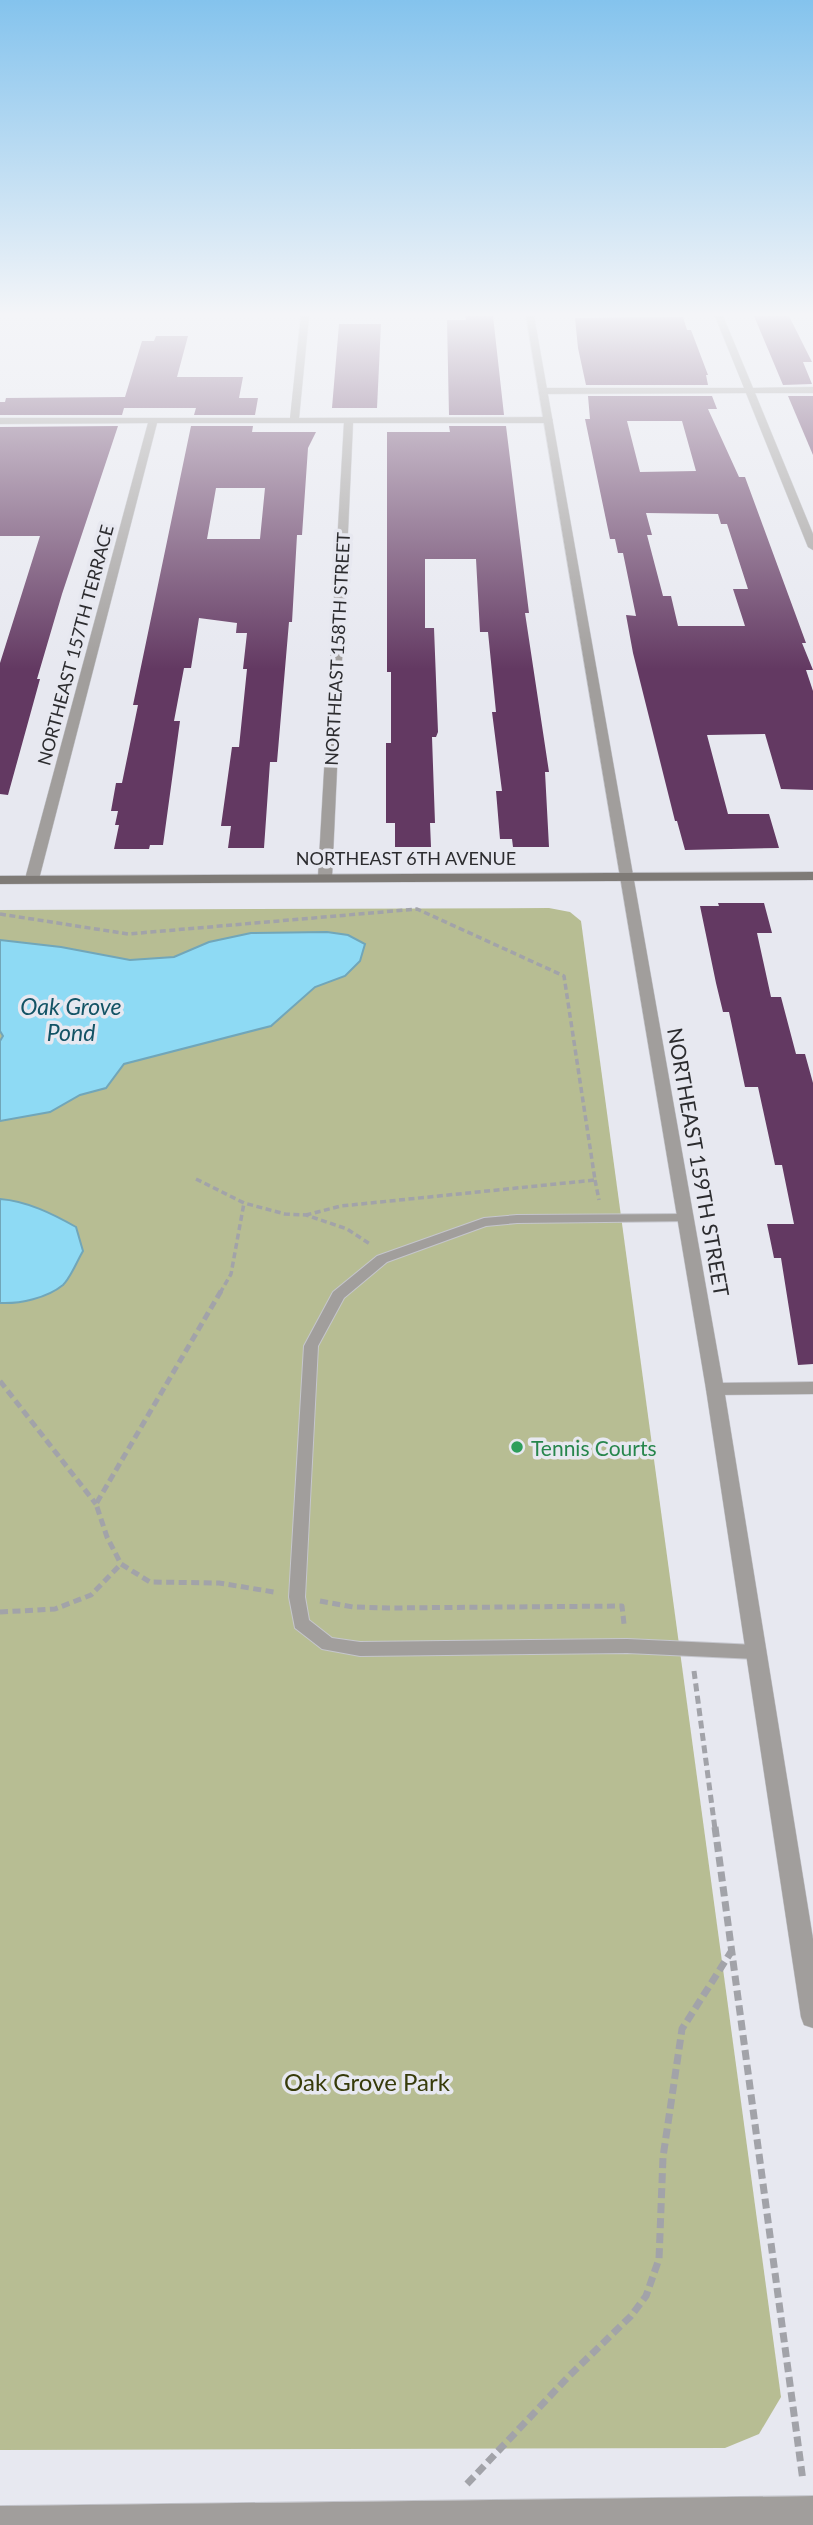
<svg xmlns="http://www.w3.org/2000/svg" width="813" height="2525" viewBox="0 0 813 2525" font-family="Lato,sans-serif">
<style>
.green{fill:#b7bd93}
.water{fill:#8edaf4;stroke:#71a6b9;stroke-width:2}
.building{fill:#633962;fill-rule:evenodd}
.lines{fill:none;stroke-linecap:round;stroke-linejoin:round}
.service-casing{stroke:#c5c6cd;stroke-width:2}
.minor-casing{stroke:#c5c6cd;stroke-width:1}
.tertiary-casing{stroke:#c5c6cd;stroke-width:1}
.secondary-casing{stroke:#c5c6cd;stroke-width:1}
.path-far2{stroke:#a2a3a9;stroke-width:3.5;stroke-dasharray:6 3.5;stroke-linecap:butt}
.path-far1{stroke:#a2a3a9;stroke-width:5;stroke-dasharray:8 4.5;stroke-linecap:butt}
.path{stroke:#a2a3a9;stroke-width:7;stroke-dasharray:10 5;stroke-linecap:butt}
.service{fill:#a19e9c;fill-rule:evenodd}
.minor{fill:#a19e9c;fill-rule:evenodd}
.tertiary{fill:#a19e9c;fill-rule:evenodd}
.secondary{fill:#7f7b77;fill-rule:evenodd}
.leisure-dot{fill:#2e9e5b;stroke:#e7e8f0;stroke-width:2.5}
.labels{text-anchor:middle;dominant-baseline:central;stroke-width:7;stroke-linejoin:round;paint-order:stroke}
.far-street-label{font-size:18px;fill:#2c2c2f;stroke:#e7e8f0}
.street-label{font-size:21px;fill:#2c2c2f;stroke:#e7e8f0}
.leisure-label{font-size:21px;fill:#27864d;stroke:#e7e8f0;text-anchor:start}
.water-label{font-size:23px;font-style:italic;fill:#135365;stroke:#e7e8f0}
.near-park-label{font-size:24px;fill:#373b0a;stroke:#e7e8f0}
</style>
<rect width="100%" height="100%" fill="#e7e8f0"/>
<polygon class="green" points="549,908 570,912 581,921 781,2397 759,2434 725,2448 0,2450 0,910"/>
<g class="water">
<polygon points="327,932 348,935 365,944 360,961 345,976 315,987 271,1026 124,1064 106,1088 80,1095 50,1112 0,1121 0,1041 3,1036 0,1031 0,940 61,947 130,960 174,957 209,942 251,933"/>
<path d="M0,1199C27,1201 53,1214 76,1227L83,1251C77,1261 71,1277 63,1285C47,1298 20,1304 0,1303Z"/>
</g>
<g class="building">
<polygon points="465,316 493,316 504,415 449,415 447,320 466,320"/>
<polygon points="754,316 789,316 812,362 803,362 812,384 783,385"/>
<polygon points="683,317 687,330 691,330 708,375 706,375 708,385 586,385 578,348 575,318"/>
<polygon points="339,324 381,324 377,408 332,408"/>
<polygon points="156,336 188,336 177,377 243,377 239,398 258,398 255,415 194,415 196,408 124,408 122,415 0,415 0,402 5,402 6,398 125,397 142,341 154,341"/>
<path d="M588,396H712L717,409H708L739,477H745L806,643H802L813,670H806L813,691V790L781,789L765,734L707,735L728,814H769L779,848L685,850L677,821H675L633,653L626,615L636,616L623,553H618L615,539H610L585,419H590ZM627,421H682L696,471L640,472ZM646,513L718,514L721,524H727L748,589H733L745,626H678L671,596H663L647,535H652Z"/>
<polygon points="788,396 813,396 813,455"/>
<polygon points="118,426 62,594 37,679 40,679 8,795 0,794 0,663 40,536 0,536 0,427"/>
<path d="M191,426H253L252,432H316L308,448L302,535H297L292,622H289L277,762H270L264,848H228L231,826H221L232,747H239L247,669H243L247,633H236L237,623L199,618L191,668H184L174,721H180L163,845H150L149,849H114L119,825H115L118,811H111L116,783H122L138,705H133ZM216,488H265L260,539H207Z"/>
<polygon points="449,426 506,426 529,613 525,613 549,772 545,772 549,847 513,847 512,839 500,839 496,791 502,791 492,712 496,712 488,632 480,632 476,559 425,559 425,628 434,628 438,732 436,737 432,737 435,823 430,823 431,847 395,847 395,823 386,823 386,743 391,743 391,672 387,672 387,432 450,432"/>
<polygon points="718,903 764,903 772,933 757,933 771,997 781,997 796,1054 805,1054 813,1083 813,1364 798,1365 781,1258 774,1258 767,1224 794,1224 782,1165 775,1165 758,1087 745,1087 729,1012 723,1012 716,983 700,906 719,906"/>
</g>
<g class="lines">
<g class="service-casing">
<polygon id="service" points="686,1214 691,1215 693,1218 691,1221 517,1223 486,1226 387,1262 344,1298 318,1346 305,1597 309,1620 332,1638 360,1642 627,1639 756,1645 762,1647 765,1652 762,1657 756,1659 627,1653 360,1656 322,1649 295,1628 289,1597 304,1346 333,1292 377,1256 484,1218 517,1215"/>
</g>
<g class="minor-casing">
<g id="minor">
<polygon points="301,316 309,316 299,418 548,417 553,420 548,423 353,423 332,877 325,881 318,877 344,423 157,423 39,879 32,883 27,882 25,879 148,423 0,424 0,418 290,418"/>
<polygon points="715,316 723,316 753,388 813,387 813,393 755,393 813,534 813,550 808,547 746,393 543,394 539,391 543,388 744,388"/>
<polygon points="813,1382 813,1394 715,1395 708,1393 706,1389 708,1385 715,1383"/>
</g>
</g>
<g class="tertiary-casing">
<g id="tertiary">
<polygon points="526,316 534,316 724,1389 813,1939 813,2028 804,2025 801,2017 706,1389"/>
<polygon points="813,2496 813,2525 0,2525 0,2506"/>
</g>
</g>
<g class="secondary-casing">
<polygon id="secondary" points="813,872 813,880 0,884 0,876"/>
</g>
<g class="path-far2">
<polyline points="0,914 128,934 417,909 564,976 595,1180 341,1206 306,1215"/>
<polyline points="196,1179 244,1203 285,1214 306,1215 347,1229 370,1244"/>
<polyline points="595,1180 599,1200"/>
<polyline points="220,1293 231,1274 244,1203"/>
</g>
<g class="path-far1">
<polyline points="221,1291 96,1504 107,1537 121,1564 150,1582 219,1583 274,1592"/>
<polyline points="0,1381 96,1504"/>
<polyline points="320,1601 353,1607 388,1608 622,1606 624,1624"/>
<polyline points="0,1612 55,1609 91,1595 121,1564"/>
<polyline points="694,1671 715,1829"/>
</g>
<g class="path">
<polyline points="715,1827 803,2481"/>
<polyline points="467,2484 568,2377 631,2316 646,2296 659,2259 663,2157 682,2029 731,1952"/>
</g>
<use href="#service" class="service"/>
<use href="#minor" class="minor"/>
<use href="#tertiary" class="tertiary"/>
<use href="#secondary" class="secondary"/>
</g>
<linearGradient id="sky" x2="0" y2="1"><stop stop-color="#84c3ed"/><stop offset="0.47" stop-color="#f4f5f8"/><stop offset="1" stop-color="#f4f5f8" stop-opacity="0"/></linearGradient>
<rect width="813" height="669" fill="url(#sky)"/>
<circle class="leisure-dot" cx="517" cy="1447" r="7"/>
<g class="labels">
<g class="far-street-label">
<text transform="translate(75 645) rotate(-75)">NORTHEAST 157TH TERRACE</text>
<text transform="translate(337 649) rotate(-87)">NORTHEAST 158TH STREET</text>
<text x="406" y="858">NORTHEAST 6TH AVENUE</text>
</g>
<g class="street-label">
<text transform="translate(699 1162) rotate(80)">NORTHEAST 159TH STREET</text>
</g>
<g class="leisure-label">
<text x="531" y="1447">Tennis Courts</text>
</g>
<g class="water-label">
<text x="71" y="1006">Oak Grove<tspan x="71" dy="26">Pond</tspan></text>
</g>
<g class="near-park-label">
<text x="367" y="2081">Oak Grove Park</text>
</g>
</g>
</svg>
